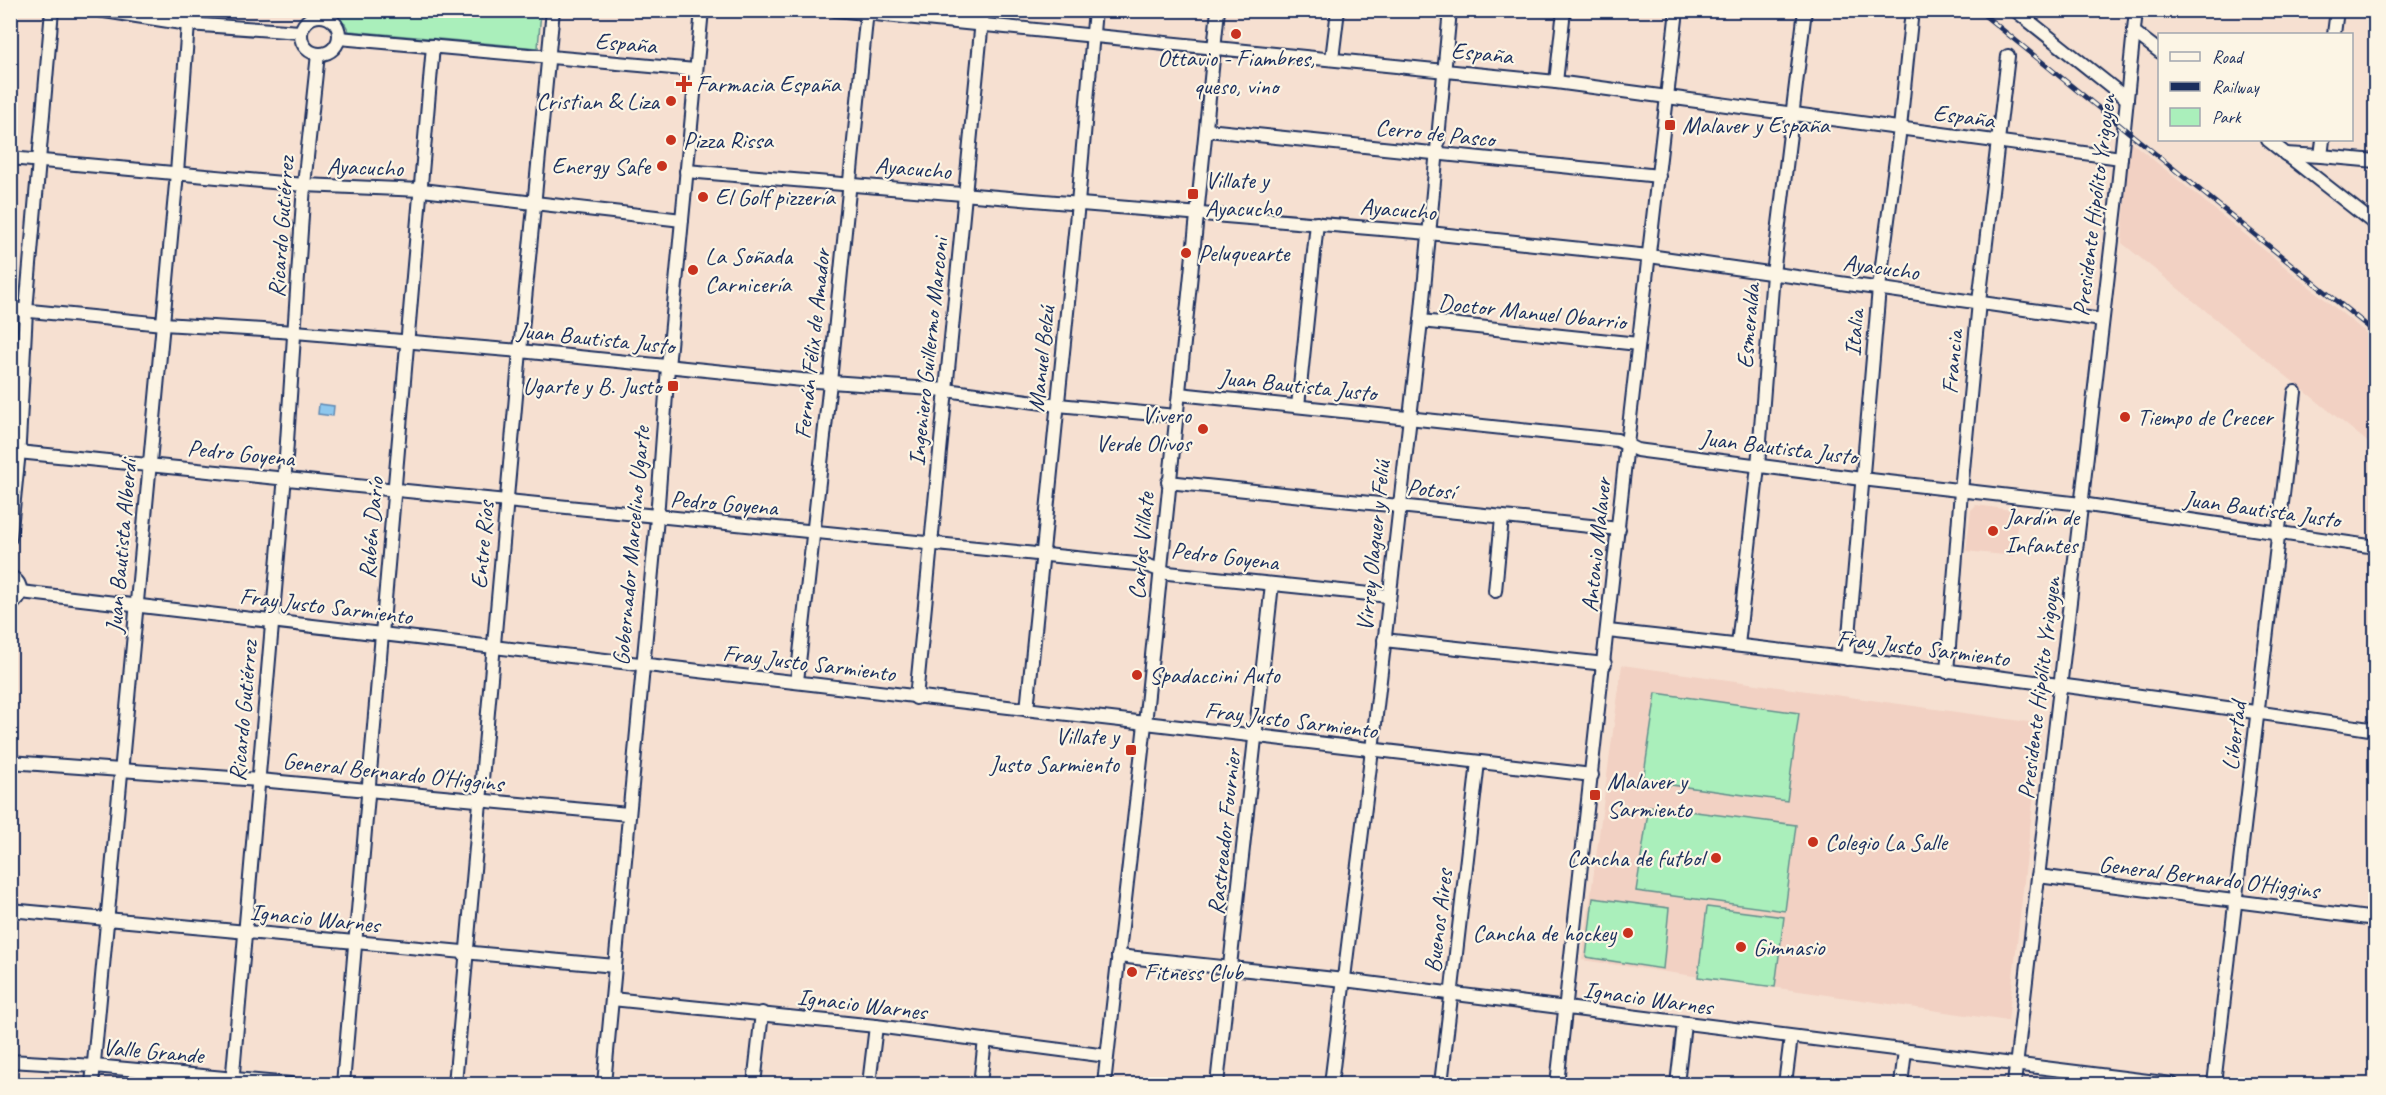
<svg xmlns="http://www.w3.org/2000/svg" width="2386" height="1095" viewBox="0 0 2386 1095" font-family="Caveat,sans-serif">
<style>
.built{fill:#f2d1c3}
.green{fill:#aaefbb;stroke:#628f8c;stroke-width:1.5}
.water{fill:#8ec7ed;stroke:#608ab4;stroke-width:1.5}
.lines{fill:none;stroke-linecap:round;stroke-linejoin:round}
.minor-casing{stroke:#1b2f5e;stroke-width:16}
.minor{stroke:#fcf5e5;stroke-width:12}
.rail-casing{stroke:#1b2f5e;stroke-width:5}
.rail{stroke:#fcf5e5;stroke-width:3;stroke-dasharray:9;stroke-linecap:butt}
.poi-dot{fill:#c8321e;stroke:#fcf5e5;stroke-width:2}
.labels{text-anchor:middle;dominant-baseline:central;stroke-width:4.5;stroke-linejoin:round;paint-order:stroke}
.street-label{font-size:24px;fill:#1b2f5e;stroke:#fcf5e5}
.poi-label{font-size:24px;fill:#1b2f5e;stroke:#fcf5e5;text-anchor:start}
</style>
<rect width="100%" height="100%" fill="#f6e0d1"/>
<filter id="ink" filterUnits="userSpaceOnUse"><feTurbulence type="fractalNoise" baseFrequency=".0167" numOctaves="2"/><feDisplacementMap in="SourceGraphic" scale="12" xChannelSelector="R" yChannelSelector="G"/><feConvolveMatrix kernelMatrix="1 2 1 2 8 2 1 2 1" color-interpolation-filters="sRGB"/></filter>
<g filter="url(#ink)">
<g class="built">
<polygon points="2129,140 2375,340 2375,448 2122,243"/>
<polygon points="1976,505 2019,511 2013,556 1966,551 1971,510"/>
<polygon points="1622,665 2042,724 2008,1021 1582,960"/>
</g>
<g class="green">
<polygon points="336,11 541,11 538,48 349,31 345,24 333,16"/>
<polygon points="11,318 18,318 11,403 10,318"/>
<polygon points="1656,693 1799,713 1787,801 1643,781"/>
<polygon points="1649,806 1796,825 1785,911 1636,891"/>
<polygon points="1593,898 1669,908 1663,969 1586,957"/>
<polygon points="1707,907 1784,917 1775,987 1698,977"/>
</g>
<polygon class="water" points="319,404 334,406 333,416 318,414"/>
<g class="lines">
<g class="minor-casing">
<g id="minor">
<polyline points="98,10 188,24 300,32"/>
<polyline points="835,10 1556,82 2121,158"/>
<polyline points="2015,10 2127,99"/>
<circle cx="320" cy="35" r="19"/>
<polyline points="2134,32 2160,52"/>
<polyline points="2334,34 2337,10"/>
<polyline points="339,38 695,70"/>
<polyline points="1332,59 1338,10"/>
<polyline points="1556,82 1564,10"/>
<polyline points="1207,130 1659,176"/>
<polyline points="2268,140 2376,225"/>
<polyline points="2285,154 2321,156 2323,140"/>
<polyline points="2321,156 2376,161"/>
<polyline points="10,158 304,185 422,190 682,220"/>
<polyline points="686,171 1429,233 1649,256 2102,320"/>
<polyline points="10,309 163,324 295,332 520,351 802,380 946,390 1058,405 1176,416"/>
<polyline points="1421,321 1638,344"/>
<polyline points="1179,394 1617,440 1637,450 1644,451 1862,479 2081,504 2376,547"/>
<polyline points="1298,406 1317,223"/>
<polyline points="18,452 1146,565 1168,573 1389,596"/>
<polyline points="1168,482 1619,529"/>
<polyline points="10,538 18,461 26,311 52,10"/>
<path d="M10,576C24,584 23,598 10,605"/>
<polyline points="1495,591 1502,518"/>
<polyline points="21,592 1592,775"/>
<path d="M1608,631C1864,659 2121,691 2376,730"/>
<polyline points="1384,640 1605,664"/>
<polyline points="1738,645 1758,466 1773,274 1805,10"/>
<polyline points="1847,659 1879,288 1900,128 1912,10"/>
<polyline points="1947,672 1961,491 1979,302 2008,56"/>
<polyline points="797,681 830,382 867,10"/>
<polyline points="916,698 983,10"/>
<polyline points="1027,710 1078,203 1095,10"/>
<polyline points="10,762 259,780 628,814"/>
<polyline points="2038,876 2376,919"/>
<polyline points="10,910 615,966"/>
<polyline points="1118,956 1344,980 2172,1084"/>
<polyline points="612,999 876,1026 1107,1056"/>
<polyline points="10,1061 94,1066 290,1084"/>
<polyline points="92,1084 177,173 189,10"/>
<polyline points="232,1084 284,487 304,185 318,54"/>
<polyline points="343,1084 433,46"/>
<polyline points="455,1084 520,351 553,10"/>
<polyline points="604,1084 657,518 668,367 702,10"/>
<polyline points="754,1084 762,1013"/>
<polyline points="869,1084 876,1026"/>
<polyline points="980,1084 985,1040"/>
<polyline points="1104,1084 1145,724 1218,10"/>
<polyline points="1217,1084 1272,584"/>
<polyline points="1331,1084 1372,750 1421,321 1450,10"/>
<polyline points="1441,1084 1478,762"/>
<polyline points="1557,1084 1627,444 1677,10"/>
<polyline points="1677,1084 1684,1024"/>
<polyline points="1785,1084 1791,1037"/>
<polyline points="1901,1084 1905,1051"/>
<polyline points="2014,1084 2117,197 2136,10"/>
<polyline points="2214,1084 2295,392"/>
</g>
</g>
<use href="#minor" class="minor"/>
<g class="rail-casing">
<polyline id="rail" points="1978,10 2376,333"/>
</g>
<use href="#rail" class="rail"/>
</g>
</g>
<g class="poi-dot">
<circle cx="1236" cy="34" r="6"/>
<path d="M681 75h6v6h6v6h-6v6h-6v-6h-6v-6h6z"/>
<circle cx="671" cy="101" r="6"/>
<rect x="1664" y="119" width="12" height="12" rx="3"/>
<circle cx="671" cy="140" r="6"/>
<circle cx="662" cy="166" r="6"/>
<rect x="1187" y="188" width="12" height="12" rx="3"/>
<circle cx="703" cy="197" r="6"/>
<circle cx="1186" cy="253" r="6"/>
<circle cx="693" cy="270" r="6"/>
<rect x="667" y="380" width="12" height="12" rx="3"/>
<circle cx="2125" cy="417" r="6"/>
<circle cx="1203" cy="429" r="6"/>
<circle cx="1993" cy="531" r="6"/>
<circle cx="1137" cy="675" r="6"/>
<rect x="1125" y="744" width="12" height="12" rx="3"/>
<rect x="1589" y="789" width="12" height="12" rx="3"/>
<circle cx="1813" cy="842" r="6"/>
<circle cx="1716" cy="858" r="6"/>
<circle cx="1628" cy="933" r="6"/>
<circle cx="1741" cy="947" r="6"/>
<circle cx="1132" cy="972" r="6"/>
</g>
<g class="labels">
<g class="street-label">
<text transform="translate(626 43) rotate(5)">España</text>
<text transform="translate(1482 53) rotate(6)">España</text>
<text transform="translate(1964 116) rotate(8)">España</text>
<text transform="translate(1435 133) rotate(6)">Cerro de Pasco</text>
<text transform="translate(365 167) rotate(2)">Ayacucho</text>
<text transform="translate(913 168) rotate(5)">Ayacucho</text>
<text transform="translate(2094 205) rotate(-83)">Presidente Hipólito Yrigoyen</text>
<text transform="translate(1398 209) rotate(5)">Ayacucho</text>
<text transform="translate(281 227) rotate(-86)">Ricardo Gutiérrez</text>
<text transform="translate(1881 267) rotate(8)">Ayacucho</text>
<text transform="translate(1532 312) rotate(6)">Doctor Manuel Obarrio</text>
<text transform="translate(1748 326) rotate(-85)">Esmeralda</text>
<text transform="translate(1854 333) rotate(-85)">Italia</text>
<text transform="translate(596 338) rotate(6)">Juan Bautista Justo</text>
<text transform="translate(812 344) rotate(-84)">Fernán Félix de Amador</text>
<text transform="translate(928 352) rotate(-84)">Ingeniero Guillermo Marconi</text>
<text transform="translate(1041 359) rotate(-84)">Manuel Belzú</text>
<text transform="translate(1952 362) rotate(-85)">Francia</text>
<text transform="translate(1298 385) rotate(6)">Juan Bautista Justo</text>
<text transform="translate(1779 447) rotate(7)">Juan Bautista Justo</text>
<text transform="translate(241 453) rotate(6)">Pedro Goyena</text>
<text transform="translate(1431 489) rotate(6)">Potosí</text>
<text transform="translate(724 503) rotate(5)">Pedro Goyena</text>
<text transform="translate(2262 509) rotate(8)">Juan Bautista Justo</text>
<text transform="translate(371 528) rotate(-85)">Rubén Darío</text>
<text transform="translate(482 545) rotate(-85)">Entre Ríos</text>
<text transform="translate(1596 545) rotate(-84)">Antonio Malaver</text>
<text transform="translate(121 546) rotate(-85)">Juan Bautista Alberdi</text>
<text transform="translate(631 546) rotate(-85)">Gobernador Marcelino Ugarte</text>
<text transform="translate(1141 546) rotate(-85)">Carlos Villate</text>
<text transform="translate(1373 546) rotate(-84)">Virrey Olaguer y Feliú</text>
<text transform="translate(1225 556) rotate(7)">Pedro Goyena</text>
<text transform="translate(326 606) rotate(7)">Fray Justo Sarmiento</text>
<text transform="translate(1923 648) rotate(7)">Fray Justo Sarmiento</text>
<text transform="translate(809 663) rotate(7)">Fray Justo Sarmiento</text>
<text transform="translate(2039 688) rotate(-83)">Presidente Hipólito Yrigoyen</text>
<text transform="translate(243 711) rotate(-85)">Ricardo Gutiérrez</text>
<text transform="translate(1291 720) rotate(7)">Fray Justo Sarmiento</text>
<text transform="translate(2234 736) rotate(-83)">Libertad</text>
<text transform="translate(393 772) rotate(6)">General Bernardo O'Higgins</text>
<text transform="translate(1224 832) rotate(-84)">Rastreador Fournier</text>
<text transform="translate(2209 877) rotate(7)">General Bernardo O'Higgins</text>
<text transform="translate(315 918) rotate(6)">Ignacio Warnes</text>
<text transform="translate(1438 921) rotate(-83)">Buenos Aires</text>
<text transform="translate(1648 998) rotate(8)">Ignacio Warnes</text>
<text transform="translate(862 1004) rotate(7)">Ignacio Warnes</text>
<text transform="translate(153 1051) rotate(5)">Valle Grande</text>
</g>
<g class="poi-label">
<text x="1236" y="58" text-anchor="middle">Ottavio - Fiambres,<tspan x="1236" dy="28">queso, vino</tspan></text>
<text x="696" y="84">Farmacia España</text>
<text x="659" y="101" text-anchor="end">Cristian &amp; Liza</text>
<text x="1682" y="125">Malaver y España</text>
<text x="683" y="140">Pizza Rissa</text>
<text x="650" y="166" text-anchor="end">Energy Safe</text>
<text x="1205" y="180">Villate y<tspan x="1205" dy="28">Ayacucho</tspan></text>
<text x="715" y="197">El Golf pizzería</text>
<text x="1198" y="253">Peluquearte</text>
<text x="705" y="256">La Soñada<tspan x="705" dy="28">Carnicería</tspan></text>
<text x="661" y="386" text-anchor="end">Ugarte y B. Justo</text>
<text x="1191" y="415" text-anchor="end">Vivero<tspan x="1191" dy="28">Verde Olivos</tspan></text>
<text x="2137" y="417">Tiempo de Crecer</text>
<text x="2005" y="517">Jardín de<tspan x="2005" dy="28">Infantes</tspan></text>
<text x="1149" y="675">Spadaccini Auto</text>
<text x="1119" y="736" text-anchor="end">Villate y<tspan x="1119" dy="28">Justo Sarmiento</tspan></text>
<text x="1607" y="781">Malaver y<tspan x="1607" dy="28">Sarmiento</tspan></text>
<text x="1825" y="842">Colegio La Salle</text>
<text x="1704" y="858" text-anchor="end">Cancha de futbol</text>
<text x="1616" y="933" text-anchor="end">Cancha de hockey</text>
<text x="1753" y="947">Gimnasio</text>
<text x="1144" y="972">Fitness Club</text>
</g>
</g>
<rect width="2386" height="1095" fill="none" stroke="#fcf5e5" stroke-width="36"/>
<rect x="18" y="18" width="2350" height="1059" fill="none" stroke="#1b2f5e" stroke-width="2" filter="url(#ink)"/>
<rect x="2158" y="33" width="195" height="108" fill="#fcf5e5" stroke="#a2a6af" stroke-width="1.5"/>
<rect x="2170" y="52" width="30" height="9" fill="#fcf5e5" stroke="#a2a6af" stroke-width="1.5"/>
<text x="2212" y="63" font-size="18" fill="#1b2f5e">Road</text>
<rect x="2170" y="82" width="30" height="9" fill="#1b2f5e" stroke="#a2a6af" stroke-width="1.5"/>
<text x="2212" y="93" font-size="18" fill="#1b2f5e">Railway</text>
<rect x="2170" y="108" width="30" height="18" fill="#aaefbb" stroke="#a2a6af" stroke-width="1.5"/>
<text x="2212" y="123" font-size="18" fill="#1b2f5e">Park</text>
</svg>
